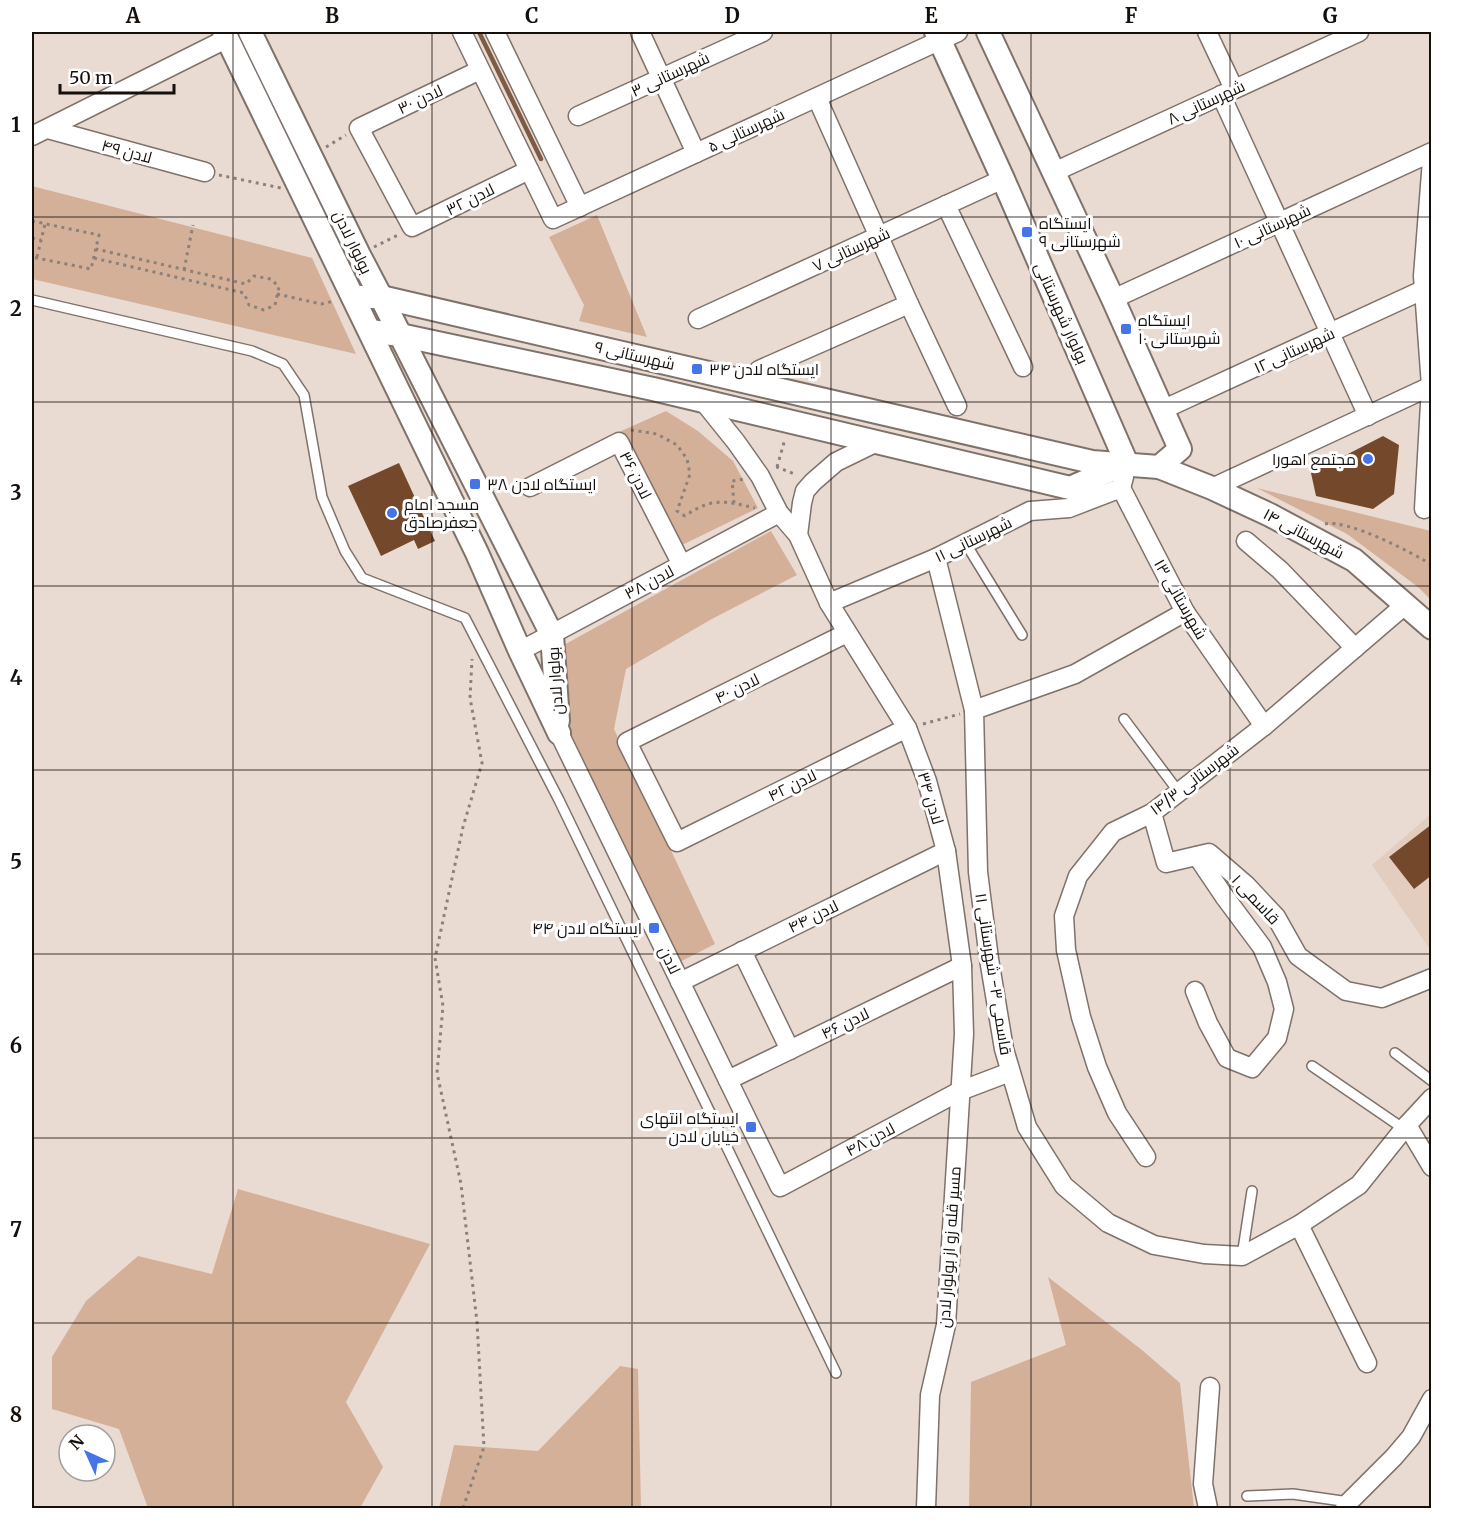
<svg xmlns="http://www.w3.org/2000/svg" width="1463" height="1540" viewBox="0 0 1463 1540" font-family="Merriweather,Cairo,serif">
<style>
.built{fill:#e3cdbf}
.green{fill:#d5b099}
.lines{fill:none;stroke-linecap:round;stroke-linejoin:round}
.stream{stroke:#7d5b44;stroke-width:4.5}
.building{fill:#74492b}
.service-casing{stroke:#7f726a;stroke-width:12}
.minor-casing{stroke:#7f726a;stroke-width:21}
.tertiary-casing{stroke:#7f726a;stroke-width:26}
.path{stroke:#8b817a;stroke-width:3;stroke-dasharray:3 4.5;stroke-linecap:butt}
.service{stroke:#fff;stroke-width:9}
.minor{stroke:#fff;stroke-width:18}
.tertiary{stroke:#fff;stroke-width:22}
.grid{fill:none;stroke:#15100c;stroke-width:1.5;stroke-opacity:0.55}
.poi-dot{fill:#4474e5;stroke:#fff;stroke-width:2}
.labels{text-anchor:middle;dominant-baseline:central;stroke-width:6;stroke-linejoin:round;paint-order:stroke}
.street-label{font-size:16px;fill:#15100c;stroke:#fff}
.poi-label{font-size:16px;fill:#15100c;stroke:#fff;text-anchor:start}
.neatline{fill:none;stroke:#15100c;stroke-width:2}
.grid-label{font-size:20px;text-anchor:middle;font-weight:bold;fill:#15100c}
</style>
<rect width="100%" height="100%" fill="#eadbd2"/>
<polygon class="built" points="1431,814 1431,951 1372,865"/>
<g class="green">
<polygon points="32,186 312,258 356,354 32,279"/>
<polygon points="597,215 647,337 579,321 584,305 549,237"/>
<polygon points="666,411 698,431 733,461 758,508 676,548 619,432"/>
<polygon points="1257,488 1431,531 1431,600 1418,587 1347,534"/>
<polygon points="771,531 797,575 710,620 626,669 614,729 715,944 676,964 576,759 560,697 562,646"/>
<polygon points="238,1189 430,1244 346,1402 383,1467 360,1508 148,1508 119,1429 52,1409 52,1357 86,1301 138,1256 212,1274"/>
<polygon points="1048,1277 1142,1350 1180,1383 1194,1508 969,1508 971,1382 1066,1345"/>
<polygon points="620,1366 638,1369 641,1508 439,1508 454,1445 538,1451"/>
</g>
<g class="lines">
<polyline class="stream" points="479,32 541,159"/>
</g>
<g class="building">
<polygon points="1383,436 1399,445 1394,494 1373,509 1316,496 1311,473"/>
<polygon points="399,463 435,541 418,549 414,540 381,556 348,486"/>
<polygon points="1432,824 1432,875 1414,889 1389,857"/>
</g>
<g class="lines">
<g class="service-casing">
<g id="service">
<polyline points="32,300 252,351 283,364 304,395 322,497 345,551 362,578 465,618 559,800 836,1373"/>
<polyline points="966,544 1022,635"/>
<polyline points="1124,719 1178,791"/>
<polyline points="1395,1053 1432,1081"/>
<polyline points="1312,1066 1404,1129"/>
<polyline points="1242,1256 1252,1191"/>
<polyline points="1247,1496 1293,1494 1349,1502"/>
</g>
</g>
<g class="minor-casing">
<g id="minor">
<polyline points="462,32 553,219 958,32"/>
<polyline points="495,32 580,207"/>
<polyline points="640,32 696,153"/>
<polyline points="1207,32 1234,89"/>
<polyline points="480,70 359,128 412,227 529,170"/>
<polyline points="1221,95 1368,416"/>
<polyline points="817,98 909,304 957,406"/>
<polyline points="578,116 763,32"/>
<polyline points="48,129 205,172"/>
<polyline points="32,136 228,38"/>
<polyline points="1054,172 1359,32"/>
<polyline points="946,205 1023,367"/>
<polyline points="1113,299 1432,152"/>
<polyline points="698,319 1003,179"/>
<polyline points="759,370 909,304"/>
<polyline points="703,401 736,442 760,476 779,513 798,535 829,603 907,728 927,781 946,851 962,966 964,1034 946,1325 930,1395 926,1508"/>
<polyline points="1162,410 1425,289"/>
<polyline points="1124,477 1121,488 1185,612 1264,726"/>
<polyline points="530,487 619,442 682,565"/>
<polyline points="1212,488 1431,386"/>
<polyline points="1424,509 1431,386 1423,276 1432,160"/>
<polyline points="798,535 802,503 805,491 813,482 836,462 877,442"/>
<polyline points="1246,541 1280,570 1355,648"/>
<polyline points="936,558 974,710 978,872 989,959 1004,1049 1027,1127 1064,1186 1108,1223 1154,1245 1204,1254 1242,1256 1299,1225 1359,1185 1407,1125 1432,1098"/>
<polyline points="829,603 936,558 1030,511 1069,508 1121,488"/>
<polyline points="847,633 627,742 677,842 907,728"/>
<polyline points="520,651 779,513"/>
<polyline points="974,710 1075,674 1185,612"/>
<polyline points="559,733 780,1187 960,1091 1010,1072"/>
<polyline points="1152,813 1166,863 1209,853 1246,885 1276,917 1298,956 1346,991 1382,998 1432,978"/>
<polyline points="742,951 790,1050"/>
<polyline points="680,982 946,851"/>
<polyline points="1195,991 1208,1023 1227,1058 1252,1068 1277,1038 1284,1009 1277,982 1262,947 1224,896 1197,856"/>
<polyline points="728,1080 962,966"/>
<polyline points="1407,1125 1432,1167"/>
<polyline points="1146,1157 1117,1113 1097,1067 1081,1017 1066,950 1064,916 1078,876 1113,832 1152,813 1264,726 1405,605"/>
<polyline points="1299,1225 1367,1363"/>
<polyline points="1208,1508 1203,1484 1210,1387"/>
<polyline points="1345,1508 1349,1502 1394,1457 1411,1437 1432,1399"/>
</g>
</g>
<g class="tertiary-casing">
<g id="tertiary">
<polyline points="224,32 477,553 520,651 559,733"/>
<polyline points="250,32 359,255 381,297 552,635 558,721"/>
<polyline points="936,32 1003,179 1127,464"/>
<polyline points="353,297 381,297 1092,462 1159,467 1180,449 1113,299 988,32"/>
<polyline points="370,331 400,335 653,389 1070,488 1123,465"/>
<polyline points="1159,467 1212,488 1270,515 1354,560 1432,628"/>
</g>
</g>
<g class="path">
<polyline points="326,147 346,135"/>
<polyline points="219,175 281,188"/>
<polyline points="32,221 99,235 91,269 32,257"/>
<polyline points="32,238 41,240"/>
<polyline points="374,247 400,234"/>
<polyline points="37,257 45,224"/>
<polyline points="94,258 244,293 249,305 264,310 275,305 279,287 271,279 254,276 246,284 96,249"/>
<polyline points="184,270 193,225"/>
<polyline points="277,294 321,304 334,301"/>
<path d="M631,430L657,434L677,445L687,459L690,474L677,511L685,516C712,497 725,501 755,508"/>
<polyline points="776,467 777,467 797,475"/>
<polyline points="777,467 785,439"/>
<polyline points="734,503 732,481 745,479"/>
<path d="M1325,524C1348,519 1411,552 1432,565"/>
<polyline points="923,724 960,714"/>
<polyline points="463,1508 484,1447 477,1322 461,1184 437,1073 443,1006 435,958 463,827 482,763 470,698 472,659"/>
</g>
<use href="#service" class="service"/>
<use href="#minor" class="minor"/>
<use href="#tertiary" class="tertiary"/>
</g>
<path class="grid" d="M233,32V1508M432,32V1508M632,32V1508M831,32V1508M1031,32V1508M1230,32V1508M32,217H1432M32,402H1432M32,586H1432M32,770H1432M32,954H1432M32,1138H1432M32,1323H1432"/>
<g class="poi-dot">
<rect x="1021" y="226" width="12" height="12" rx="3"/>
<rect x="1120" y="323" width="12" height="12" rx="3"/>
<rect x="691" y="363" width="12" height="12" rx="3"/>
<circle cx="1368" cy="459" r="6"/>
<rect x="469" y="478" width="12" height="12" rx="3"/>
<circle cx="392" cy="513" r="6"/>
<rect x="648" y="922" width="12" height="12" rx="3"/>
<rect x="745" y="1121" width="12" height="12" rx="3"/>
</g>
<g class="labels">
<g class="street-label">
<text transform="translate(670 74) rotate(-25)">شهرستانی ۳</text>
<text transform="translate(420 99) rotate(-25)">لادن ۳۰</text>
<text transform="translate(1206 102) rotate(-25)">شهرستانی ۸</text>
<text transform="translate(746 130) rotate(-25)">شهرستانی ۵</text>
<text transform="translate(127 151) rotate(15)">لادن ۴۹</text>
<text transform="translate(470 199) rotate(-26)">لادن ۳۲</text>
<text transform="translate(1272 226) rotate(-25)">شهرستانی ۱۰</text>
<text transform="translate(353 242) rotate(64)">بولوار لادن</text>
<text transform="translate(851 249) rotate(-25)">شهرستانی ۷</text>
<text transform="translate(1062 313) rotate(66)">بولوار شهرستانی</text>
<text transform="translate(1294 350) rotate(-25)">شهرستانی ۱۲</text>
<text transform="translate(635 355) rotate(13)">شهرستانی ۹</text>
<text transform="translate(636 475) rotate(63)">لادن ۳۶</text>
<text transform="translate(1304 533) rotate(28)">شهرستانی ۱۴</text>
<text transform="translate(973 539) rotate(-26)">شهرستانی ۱۱</text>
<text transform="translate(649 582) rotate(-28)">لادن ۳۸</text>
<text transform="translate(1181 599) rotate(60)">شهرستانی ۱۳</text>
<text transform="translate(555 681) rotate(-94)">بولوار لادن</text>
<text transform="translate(737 688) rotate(-26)">لادن ۴۰</text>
<text transform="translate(1194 779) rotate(-37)">شهرستانی ۱۴/۳</text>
<text transform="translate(792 785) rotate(-26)">لادن ۴۲</text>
<text transform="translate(931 798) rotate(73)">لادن ۳۴</text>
<text transform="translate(1256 899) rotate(47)">قاسمی ۱</text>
<text transform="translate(813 916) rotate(-26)">لادن ۴۴</text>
<text transform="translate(670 960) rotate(64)">لادن</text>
<text transform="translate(994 974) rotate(81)">قاسمی ۳- شهرستانی ۱۱</text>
<text transform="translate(845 1023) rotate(-26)">لادن ۴۶</text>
<text transform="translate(870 1139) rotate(-28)">لادن ۴۸</text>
<text transform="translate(949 1247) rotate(-86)">مسیر قله زو از بولوار لادن</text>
</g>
<g class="poi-label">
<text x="1039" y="223">ایستگاه<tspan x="1039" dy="18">شهرستانی ۹</tspan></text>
<text x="1138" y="320">ایستگاه<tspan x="1138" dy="18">شهرستانی ۱۰</tspan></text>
<text x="709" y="369">ایستگاه لادن ۳۴</text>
<text x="1356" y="459" text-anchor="end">مجتمع اهورا</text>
<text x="487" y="484">ایستگاه لادن ۳۸</text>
<text x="404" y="504">مسجد امام<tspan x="404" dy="18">جعفرصادق</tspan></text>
<text x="642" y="928" text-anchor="end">ایستگاه لادن ۴۴</text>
<text x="739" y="1118" text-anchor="end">ایستگاه انتهای<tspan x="739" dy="18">خیابان لادن</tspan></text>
</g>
</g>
<rect width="1463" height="1540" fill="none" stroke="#ffffff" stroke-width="66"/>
<g transform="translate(87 1453) rotate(315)"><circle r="28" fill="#ffffff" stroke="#a19f9e" stroke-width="1.5"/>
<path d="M0-4.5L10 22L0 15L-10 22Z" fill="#4474e5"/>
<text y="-9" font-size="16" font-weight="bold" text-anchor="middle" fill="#15100c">N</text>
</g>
<path d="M60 84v9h114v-9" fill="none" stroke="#15100c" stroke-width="3"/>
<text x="69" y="84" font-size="18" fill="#15100c" stroke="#ffffff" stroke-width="4.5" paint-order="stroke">50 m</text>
<rect x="33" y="33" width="1397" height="1474" class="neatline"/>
<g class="grid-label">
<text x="133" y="23">A</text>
<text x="332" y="23">B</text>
<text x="532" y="23">C</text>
<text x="732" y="23">D</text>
<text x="931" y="23">E</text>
<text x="1131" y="23">F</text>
<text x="1330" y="23">G</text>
<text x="16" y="132">1</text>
<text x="16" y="316">2</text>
<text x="16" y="500">3</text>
<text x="16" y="685">4</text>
<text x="16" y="869">5</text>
<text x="16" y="1053">6</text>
<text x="16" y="1237">7</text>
<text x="16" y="1422">8</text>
</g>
</svg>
